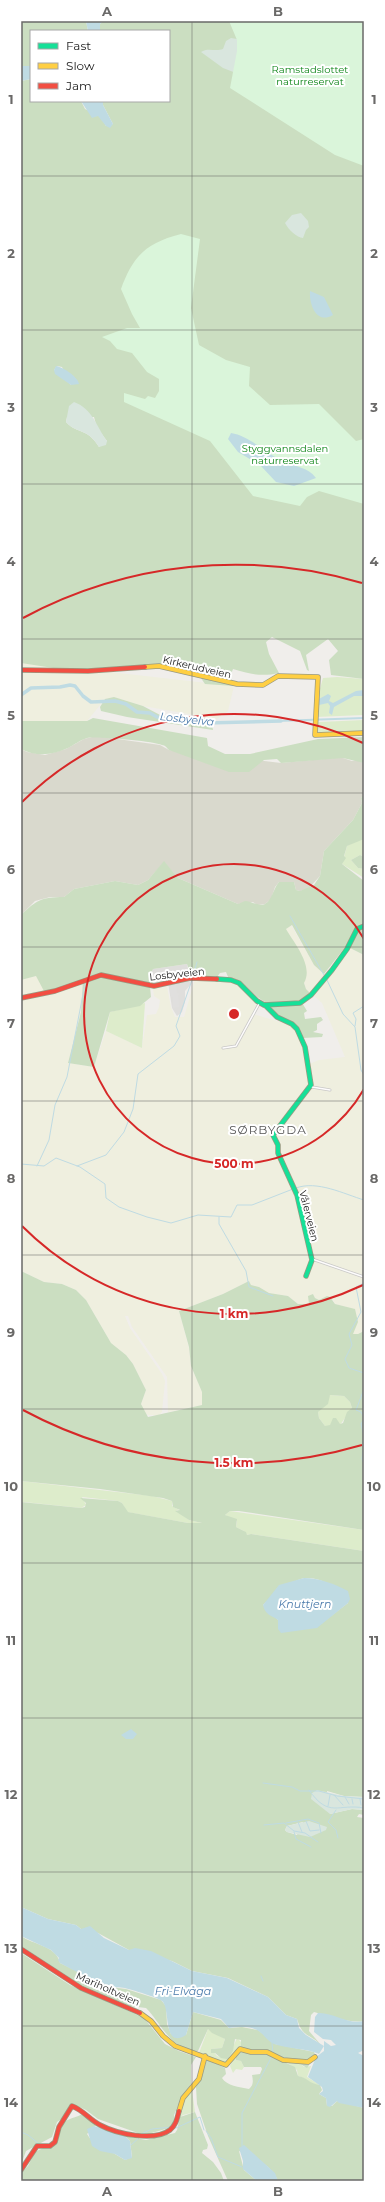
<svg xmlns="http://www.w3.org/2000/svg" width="385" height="2202" viewBox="0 0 385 2202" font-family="Montserrat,sans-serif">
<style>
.residential{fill:#dfdedc}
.construction{fill:#d9d9cd}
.farmland{fill:#efefdf}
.grass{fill:#ddeccb}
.forest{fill:#cbdec1;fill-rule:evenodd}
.wetland{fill:#d9e6de}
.park{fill:#daf5da}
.parking{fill:#e0dfde}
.water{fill:#bfdbe3}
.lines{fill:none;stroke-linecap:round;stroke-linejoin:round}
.stream{stroke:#bfdbe3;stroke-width:1}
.river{stroke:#bfdbe3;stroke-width:3.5}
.street-casing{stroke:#c9c8c7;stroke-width:3}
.fast-casing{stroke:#999a82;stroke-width:5.5}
.slow-casing{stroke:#999a82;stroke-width:5.5}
.jam-casing{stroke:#999a82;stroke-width:5.5}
.street{stroke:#fdfcfc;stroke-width:1.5}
.fast{stroke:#16e098;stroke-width:4}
.slow{stroke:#ffcf43;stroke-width:4}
.jam{stroke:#f24e42;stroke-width:4}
.grid{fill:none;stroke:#6a6968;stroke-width:1;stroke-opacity:0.55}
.ring{fill:none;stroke:#d62828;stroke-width:2}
.labels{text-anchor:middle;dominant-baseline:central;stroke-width:4;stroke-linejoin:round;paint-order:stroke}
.park-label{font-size:10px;fill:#0c8416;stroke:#fff}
.street-label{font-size:10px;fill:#222;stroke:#fff}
.water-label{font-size:11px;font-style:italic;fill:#4a7aab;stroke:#fff}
.quarter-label{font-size:12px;letter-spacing:1px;fill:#555;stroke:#fff}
.centre{fill:#d62828;stroke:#fff;stroke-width:2}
.ring-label{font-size:12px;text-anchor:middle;font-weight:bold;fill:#d62828;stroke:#fff;stroke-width:4;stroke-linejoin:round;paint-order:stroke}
.neatline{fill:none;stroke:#6a6968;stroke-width:1.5}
.grid-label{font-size:13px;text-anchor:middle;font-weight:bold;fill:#6a6968}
</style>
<rect width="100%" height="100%" fill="#f0eeeb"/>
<polygon class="residential" points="187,964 191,984 185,991 185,1002 182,1012 177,1016 172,1008 168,982 153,984 151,974 153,969"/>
<polygon class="construction" points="96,736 160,745 169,750 281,763 333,758 343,758 352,761 357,760 364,763 364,794 361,798 362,803 353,820 324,851 320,876 307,890 300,891 296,890 294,882 279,882 275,887 271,899 265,904 257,905 253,902 238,904 178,878 164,862 148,880 138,885 115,881 74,889 64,897 50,897 35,901 21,915 21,749 27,752 45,755 66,749 84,739"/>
<g class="farmland">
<polygon points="21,662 234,686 228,711 217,719 143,706 114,697 105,699 87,721 21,721"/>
<polygon points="291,925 314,965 324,974 310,993 306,989 286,929"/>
<polygon points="350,948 364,955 364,1331 358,1334 353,1334 352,1309 335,1304 333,1300 319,1300 315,1298 313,1294 309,1304 298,1304 288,1296 269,1293 259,1287 251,1285 249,1281 223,1294 179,1311 189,1348 191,1366 202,1392 202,1405 168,1412 167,1377 132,1327 128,1316 125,1316 130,1328 162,1374 165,1381 162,1412 159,1415 148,1415 144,1412 141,1404 146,1390 133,1364 126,1355 111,1343 86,1300 76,1290 62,1284 44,1282 21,1271 21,980 36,976 83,980 81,1012 68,1063 94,1067 106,1031 142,1048 147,1015 156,1014 159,1007 160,1000 154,996 153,989 167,987 171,1007 175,1017 184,1017 195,979 232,981 244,989 255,1001 256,1007 253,1014 294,1026 303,1044 307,1065 319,1060 345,1057 322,1003 313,995"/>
</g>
<g class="grass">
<polygon points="337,677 364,679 364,715 316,717 317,699 323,678"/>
<polygon points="364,720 364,731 321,733 316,731 317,722 319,722"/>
<polygon points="360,839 364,839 364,857 360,855 351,860 358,868 364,869 364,878 342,864 347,846"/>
<polygon points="145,1003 142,1048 106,1031 110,1012"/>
<polygon points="330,1395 344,1396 350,1402 352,1408 340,1425 332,1422 330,1426 325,1426 319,1418 318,1412"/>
<polygon points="21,1481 152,1496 172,1501 172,1506 181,1511 176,1510 189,1520 202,1523 188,1523 127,1512 122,1503 118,1501 82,1497 86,1505 81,1508 24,1502 21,1502"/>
<polygon points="230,1511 364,1530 364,1551 251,1534 247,1535 244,1531 236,1527 237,1521 225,1515"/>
<polygon points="208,2029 225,2039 222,2048 211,2049 217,2056 231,2060 230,2062 224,2064 199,2053"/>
<polygon points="237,2038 242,2043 241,2048 231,2059 228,2058"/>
<polygon points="235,2056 236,2060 241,2061 244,2067 242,2070 236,2069 233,2073 230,2066"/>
<path d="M284,2060H296L304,2067L311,2066L307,2077L320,2085C310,2085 307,2078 298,2076L297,2070Z"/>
<polygon points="192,2090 195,2112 183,2115 179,2119 182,2102"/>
</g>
<g class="forest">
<polygon points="21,21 86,21 88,31 31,31 31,66 22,66"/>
<path d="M103,21H364V679L331,675L329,660L338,651L328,639L306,655L309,671L307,670L300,651L272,637L266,642L269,654L279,673C262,677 249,674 233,669L230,677L234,686L205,684L196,671L162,666L73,671L21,663V81L31,79V101H81L85,109L101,117L106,126L113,124L103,105V101H169V31H100V24ZM57,366L62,367L71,385L54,370ZM67,417H94L97,428L107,441L99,447C87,427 78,435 66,422Z"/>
<polygon points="114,697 143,706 162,716 195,716 211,719 213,730 127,717 101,711 100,707 105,699"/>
<path d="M93,718L207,738L208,746L225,754H250L318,739L364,737V763L343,758L281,763L277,759L264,760L249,772H229L169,750C167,748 165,745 162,745C152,741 96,736 87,738C80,740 74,745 68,748C53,755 36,757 21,749V721H87Z"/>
<path d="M364,794V839L347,846L344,856L346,858L342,864L364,881V955L346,946L324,974L314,965L292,925L286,929C294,943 314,966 304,983L306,989L310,993L301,1001L307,1011L304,1013L305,1019L321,1017L323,1020L317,1024V1030L313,1032L323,1034L322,1037L303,1038C294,1020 285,1021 271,1009L270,1004C253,999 246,979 228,977L226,972L220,973L217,977L191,976L187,964L153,969L151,974L153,984L150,987L151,997L140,1006L110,1012L94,1067L68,1063L81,1012L83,980L45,993L36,976L21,980V915C37,900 41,897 64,897L74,889L115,881L138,885L148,880L164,861L178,878L238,904L245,901C249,901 252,903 257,904C271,909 272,890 279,882H294L296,890L300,891L314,885L320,876L324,851L353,820L362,803L361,798Z"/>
<polygon points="360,855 364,857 364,869 358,868 351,860"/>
<path d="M21,1271L44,1282L62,1284L76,1290L86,1300L111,1343L126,1355L133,1364L146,1390L141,1404L148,1417L202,1405V1392L191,1366L189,1347L179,1311L223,1294L249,1281L251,1285L259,1287L269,1293L288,1296L298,1304H309L308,1296L313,1294L315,1298L319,1300L327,1296L330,1297L335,1304L355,1309L358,1322L353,1334H358L364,1331V1530L239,1511H230L225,1515L237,1519L236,1527L246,1532L247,1535L251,1534L364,1551V1797L344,1796L327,1791L330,1814L352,1809L364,1810V1815L359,1814L357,1817L364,1818V2021C352,2024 326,2015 314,2012L311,2015L309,2031L321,2045C309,2033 303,2038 297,2019L286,2015L268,1997L228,1978L192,1971L172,1961L129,1950L98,1933L81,1929L76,1925L48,1919L21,1907V1502L81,1508L85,1507L86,1503L80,1498L118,1501L122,1503L128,1512L188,1523H202L189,1520L175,1511L180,1510L173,1507L172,1501L163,1498L100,1489L21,1481ZM330,1395L344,1396L350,1402L352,1408L347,1412L343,1423L340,1424L336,1418H333L330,1425L325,1426L319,1418L318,1412L328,1404ZM304,1578C326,1577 334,1589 348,1603L331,1616L279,1624L278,1620L263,1605C273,1594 290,1582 304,1578ZM303,1822L297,1835L287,1832L285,1830L287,1826Z"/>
<path d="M21,1936C33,1945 56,1945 60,1963L110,1987L126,1989L161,2000L166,2006L167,2024L171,2034L186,2035L193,2012L221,2020L229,2028L242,2027L258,2030L275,2044L314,2052L315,2054L310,2059L301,2060L302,2063L309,2065L307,2068L297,2062H284L295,2067L298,2076C307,2077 309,2084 320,2085L322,2090L319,2094L326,2098L327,2106H332L337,2101L364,2108V2181H278C272,2165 254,2157 239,2151L244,2170L257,2181H228L208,2136L197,2104L196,2087L202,2076L207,2059L225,2068L226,2074L222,2078C227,2086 239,2087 249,2089C254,2085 253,2080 252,2075L260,2074L262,2069L261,2067H244L241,2061L236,2060L235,2054L241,2050V2040L235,2039L233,2051L229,2057L231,2060L221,2058L215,2053H211V2049L222,2048L225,2039L212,2033L208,2029L198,2051C172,2052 161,2023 146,2008L130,2006L81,1985L21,1946Z"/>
<polygon points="21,1953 70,1985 144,2018 165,2044 179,2051 196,2057 191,2065 191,2084 182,2097 174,2115 174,2122 169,2128 148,2134 138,2133 98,2119 86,2110 73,2104 69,2106 64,2117 57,2122 52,2137 26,2151 21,2165"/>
<path d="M195,2112L208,2145L207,2149L203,2150L202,2153L213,2162L221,2173L224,2181H21V2173L28,2166L35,2152L43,2148H52C60,2141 56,2132 62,2124C66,2119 77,2117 83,2114L96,2125L87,2134L91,2140L125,2160L132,2157L130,2141L125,2136L146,2140L175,2133L177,2130L180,2117Z"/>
</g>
<g class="wetland">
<path d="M231,38L237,39L262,67L236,73L223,68L201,52C208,47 215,52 223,49L226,41Z"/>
<path d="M301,213L308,221L309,227L306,230L303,238C297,238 288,229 285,223L292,215Z"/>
<path d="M74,402C93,409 96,426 107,441L106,445L99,447C87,427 78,435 66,422L69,406Z"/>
<polygon points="317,1790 344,1796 364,1797 364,1810 352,1809 330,1814 311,1799 312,1793"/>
<polygon points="309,1821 327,1827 326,1830 310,1837 287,1832 285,1830 287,1826"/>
</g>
<g class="park">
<polygon points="229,21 364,21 364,166 335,155 230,88 237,51 237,40"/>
<path d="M181,234L200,239L191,308L199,345L226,360L250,367L249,386L270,405L319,404L356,441L364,439V504L319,491L307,497L300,506L253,496L210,441L124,402V393L145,399L148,396L155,398L159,391V379L147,372L132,353L117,349L110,341L102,337L127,328H140L132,314L121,289C133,256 146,243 181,234Z"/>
</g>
<polygon class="parking" points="176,984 177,993 180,994 178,995 179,1007 173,1008 173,997 171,997 169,985"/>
<g class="water">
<polygon points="86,21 103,21 100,24 100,31 88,31"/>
<polygon points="21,66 31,66 31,79 21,81"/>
<polygon points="81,101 103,101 103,105 113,124 110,128 106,126 98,116 92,118"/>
<path d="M310,291L324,297L333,315C316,325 309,304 310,291Z"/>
<path d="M56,366C63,367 78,377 79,384L71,385L55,374L54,370Z"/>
<path d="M231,433C250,436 265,453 283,461C295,467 308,467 316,478L294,486L276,482L260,465L238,452L228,439Z"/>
<polygon points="364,690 364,696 354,696 334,707 332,715 329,713 330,706 328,703 319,705 319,699 328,694 331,696 329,701 333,703 356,691"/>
<polygon points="364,717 364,719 277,722 277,720"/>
<path d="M304,1578C319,1578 335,1584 348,1591L350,1599L348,1603L317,1628L281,1633L278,1629V1620C271,1615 265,1615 263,1605L279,1585Z"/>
<polygon points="131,1729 137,1734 133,1739 126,1739 121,1735"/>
<path d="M21,1907L48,1919L76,1925L81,1929L90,1926L104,1938L129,1950L135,1948L151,1951L192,1971L227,1978L268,1997L286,2015L297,2019L299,2028L306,2035L324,2046L319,2054C305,2048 288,2049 274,2044C267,2041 263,2033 257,2030C249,2026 238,2027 229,2028L221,2019L193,2012L186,2035C162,2050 171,2008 162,2001C157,1997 132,1990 125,1988C120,1987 114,1988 110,1986C93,1980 76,1972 60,1963L58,1960L59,1958L51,1950L21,1936Z"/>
<path d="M318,2013C333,2012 348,2025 364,2021V2050L358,2053L364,2056V2108L339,2103L337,2101L330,2107L327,2106L326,2098L319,2094L323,2091L322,2087L308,2077L316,2057L324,2051V2041L331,2046L336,2045L331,2040L323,2039L314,2032L315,2017Z"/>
<polygon points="94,2126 125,2136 130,2141 132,2158 125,2160 115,2154 100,2151 92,2146 87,2129"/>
<polygon points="244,2145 275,2173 278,2181 257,2181 243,2169 243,2161 239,2148"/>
</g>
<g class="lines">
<g class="stream">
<polyline points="290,916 324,975"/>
<polyline points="193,976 197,962"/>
<polyline points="326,978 343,1014 355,1027 361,1070 364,1075"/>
<polyline points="355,1026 356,1019 353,1013 364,1006"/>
<polyline points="21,1164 44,1166 56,1158 80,1167 105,1184 106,1198 119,1207 147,1217 171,1223 198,1215 231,1217 237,1205 252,1205 293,1189"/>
<polyline points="37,1166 49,1140 55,1105 67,1077 85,984"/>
<polyline points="77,1166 106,1155 124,1132 133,1109 138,1074 174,1046 180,1036 176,1026 192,980"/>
<path d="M296,1188C317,1180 344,1194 364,1200"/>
<polyline points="219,1217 219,1224 246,1271 249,1287 273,1296"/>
<polyline points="364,1280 364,1283 356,1287 361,1312 349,1334 352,1345 345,1359 349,1368 364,1373"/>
<polyline points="364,1389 356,1410 361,1412 364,1418"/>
<polyline points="364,1419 361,1424 364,1436"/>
<polyline points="364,1444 362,1459 364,1464"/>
<polyline points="263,1783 292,1787 300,1791 319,1791 337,1796 364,1799"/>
<path d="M309,1790C329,1819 338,1803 364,1808"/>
<polyline points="334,1795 343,1805"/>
<polyline points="345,1797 349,1804"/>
<polyline points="352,1799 353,1804"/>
<polyline points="360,1799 361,1805"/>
<polyline points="328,1806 330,1795"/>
<polyline points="336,1810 328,1822 336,1830 338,1838"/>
<polyline points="306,1821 310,1831 319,1830"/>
<polyline points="298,1822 302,1832"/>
<polyline points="286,1823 308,1819 319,1823 321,1833"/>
<polyline points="264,1825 284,1823 294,1831 305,1833 318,1842"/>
<polyline points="294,1832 296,1839 311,1847"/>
<polyline points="261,1976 263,1981"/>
<polyline points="272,2043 273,2053"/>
<polyline points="176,2128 200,2117 204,2130"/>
<polyline points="206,2131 211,2138 218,2157 242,2167"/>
<polyline points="21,2132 28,2135 39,2144"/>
<polyline points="141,2134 152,2129 172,2127"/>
<polyline points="131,2145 139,2138"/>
<polyline points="242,2146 242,2113 272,2056"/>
</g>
<polyline class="river" points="21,695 31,688 60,687 70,685 75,686 83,696 91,702 115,701 126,704 137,712 150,713 157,717 206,723 281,721"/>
<g class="street-casing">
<g id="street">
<polyline points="223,1048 236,1046 260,1002"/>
<polyline points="312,1087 330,1090"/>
<polyline points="312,1259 364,1277"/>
</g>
</g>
<g class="fast-casing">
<g id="fast">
<polyline points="217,979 231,980 239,983 257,1001 264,1005 300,1003 311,995 332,970 347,949 357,929 364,926"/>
<polyline points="265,1005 277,1017 292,1024 297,1029 305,1047 311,1085 273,1135 278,1145 278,1153 297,1195 312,1260 306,1276"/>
</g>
</g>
<g class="slow-casing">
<g id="slow">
<polyline points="145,667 159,666 237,684 263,685 278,676 318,677 315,735 364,733"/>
<polyline points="140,2013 151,2021 163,2036 175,2046 226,2065 240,2049 251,2052 267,2052 283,2060 308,2062 315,2057"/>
<polyline points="179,2111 183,2098 199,2079 205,2056"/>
</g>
</g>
<g class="jam-casing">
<g id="jam">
<polyline points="21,670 88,671 145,667"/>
<polyline points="21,998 55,991 101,975 154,986 190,978 217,979"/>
<polyline points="21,1949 81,1988 140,2013"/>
<path d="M21,2170L37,2146H50L55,2142L59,2127L72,2106C83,2110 90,2120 100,2125C117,2134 154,2142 170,2130C176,2125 177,2119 179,2111"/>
</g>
</g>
<use href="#street" class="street"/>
<use href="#fast" class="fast"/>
<use href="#slow" class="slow"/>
<use href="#jam" class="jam"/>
</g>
<path class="grid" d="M192,21V2181M21,176H364M21,330H364M21,484H364M21,639H364M21,793H364M21,947H364M21,1101H364M21,1255H364M21,1409H364M21,1563H364M21,1718H364M21,1872H364M21,2026H364"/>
<g class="ring">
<path d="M364 1089A150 150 0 1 1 364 939"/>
<path d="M363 1285A300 300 0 0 1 22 1226M22 802A300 300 0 0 1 363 743"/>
<path d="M362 1445A449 449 0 0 1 23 1410M23 618A449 449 0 0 1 362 583"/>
</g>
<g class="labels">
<g class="park-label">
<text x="310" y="69">Ramstadslottet<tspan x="310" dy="12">naturreservat</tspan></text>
<text x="285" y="448">Styggvannsdalen<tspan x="285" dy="12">naturreservat</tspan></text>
</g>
<g class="street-label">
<text transform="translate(197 667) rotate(13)">Kirkerudveien</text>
<text transform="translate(177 974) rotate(-6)">Losbyveien</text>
<text transform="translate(309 1216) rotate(76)">Vålerveien</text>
<text transform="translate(108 1989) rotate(24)">Mariholtveien</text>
</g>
<g class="water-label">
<text transform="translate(187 719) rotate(6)">Losbyelva</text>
<text x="305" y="1604">Knuttjern</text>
<text x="183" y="1991">Fri-Elvåga</text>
</g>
<g class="quarter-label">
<text x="268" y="1129">SØRBYGDA</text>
</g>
</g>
<circle cx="234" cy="1014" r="6" class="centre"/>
<g class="ring-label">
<text x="234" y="1168">500 m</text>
<text x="234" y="1318">1 km</text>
<text x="234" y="1467">1.5 km</text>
</g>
<rect width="385" height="2202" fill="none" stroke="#ffffff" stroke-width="44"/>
<rect x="30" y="30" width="140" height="72" fill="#ffffff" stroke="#a7a7a7"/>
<rect x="38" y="43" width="20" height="6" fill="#16e098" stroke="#a7a7a7"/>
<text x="66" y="50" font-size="12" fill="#222222">Fast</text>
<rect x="38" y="63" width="20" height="6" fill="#ffcf43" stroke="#a7a7a7"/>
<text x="66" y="70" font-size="12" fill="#222222">Slow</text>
<rect x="38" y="83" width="20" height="6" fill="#f24e42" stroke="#a7a7a7"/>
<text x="66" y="90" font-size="12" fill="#222222">Jam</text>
<rect x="22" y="22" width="341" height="2158" class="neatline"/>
<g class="grid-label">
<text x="107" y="16">A</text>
<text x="278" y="16">B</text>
<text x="11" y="104">1</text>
<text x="374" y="104">1</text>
<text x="11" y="258">2</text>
<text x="374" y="258">2</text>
<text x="11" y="412">3</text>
<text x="374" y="412">3</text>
<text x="11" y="566">4</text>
<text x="374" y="566">4</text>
<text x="11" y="720">5</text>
<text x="374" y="720">5</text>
<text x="11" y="874">6</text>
<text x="374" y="874">6</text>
<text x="11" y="1028">7</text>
<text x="374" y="1028">7</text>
<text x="11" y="1183">8</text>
<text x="374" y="1183">8</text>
<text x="11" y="1337">9</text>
<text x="374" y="1337">9</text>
<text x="11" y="1491">10</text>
<text x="374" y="1491">10</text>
<text x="11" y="1645">11</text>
<text x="374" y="1645">11</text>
<text x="11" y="1799">12</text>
<text x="374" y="1799">12</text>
<text x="11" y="1953">13</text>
<text x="374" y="1953">13</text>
<text x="11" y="2107">14</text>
<text x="374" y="2107">14</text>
<text x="107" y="2196">A</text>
<text x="278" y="2196">B</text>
</g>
</svg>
